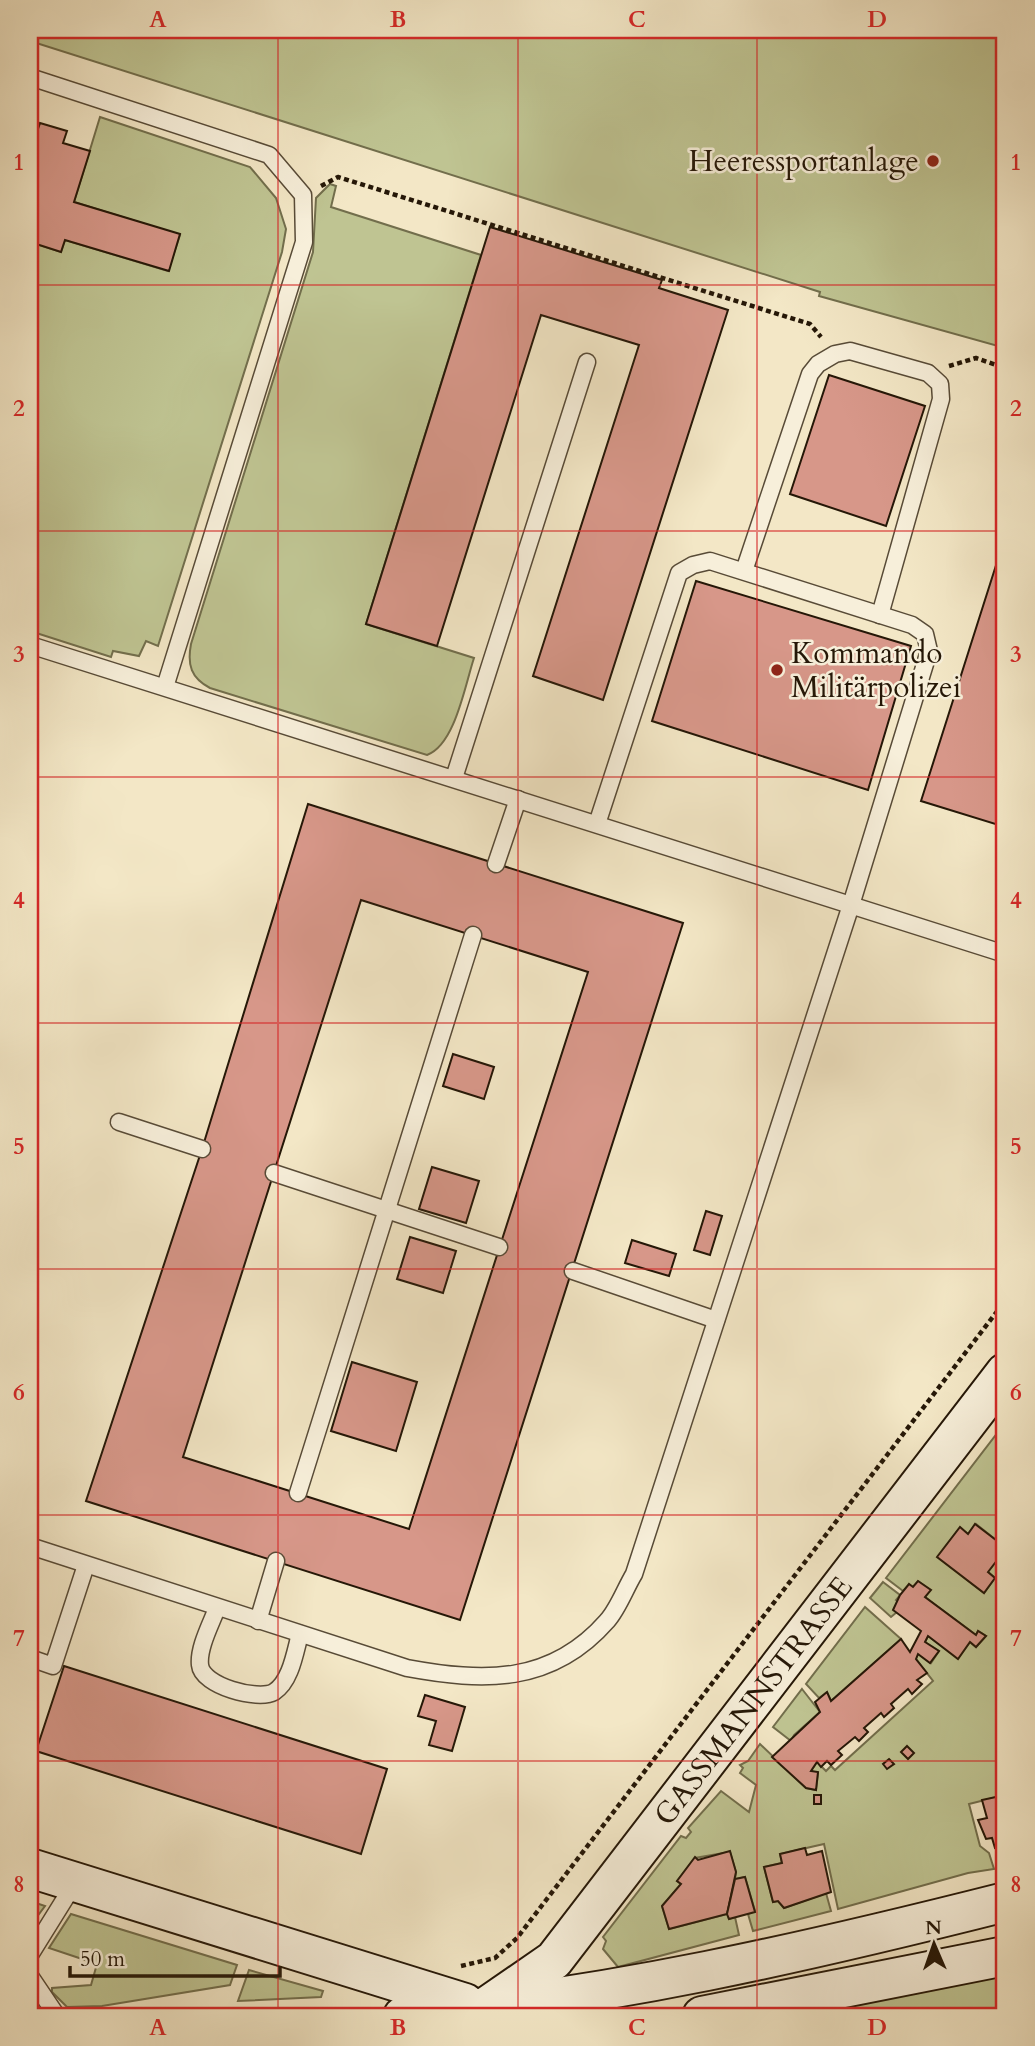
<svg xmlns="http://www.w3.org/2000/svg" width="1035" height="2046" viewBox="0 0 1035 2046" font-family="Cardo,serif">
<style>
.green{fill:#bfc492;stroke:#726e4c;stroke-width:2}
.building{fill:#d79789;stroke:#251707;stroke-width:2;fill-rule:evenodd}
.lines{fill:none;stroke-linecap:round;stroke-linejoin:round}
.lane-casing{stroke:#584b37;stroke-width:19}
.secondary-casing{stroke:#251707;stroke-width:42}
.path{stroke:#251707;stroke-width:4.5;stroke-dasharray:5 3.5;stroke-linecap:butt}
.lane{stroke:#f7efda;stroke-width:16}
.secondary{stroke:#f7efda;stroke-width:38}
.grid{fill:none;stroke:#d62828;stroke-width:2;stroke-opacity:0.55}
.poi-dot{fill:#8f2418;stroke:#f7efda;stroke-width:2.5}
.labels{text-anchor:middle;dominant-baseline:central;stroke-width:5;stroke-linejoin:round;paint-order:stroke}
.poi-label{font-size:30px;fill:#251707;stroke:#f7efda;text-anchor:end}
.street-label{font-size:30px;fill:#251707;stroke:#f7efda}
.neatline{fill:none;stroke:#d62828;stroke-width:2.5}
.grid-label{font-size:23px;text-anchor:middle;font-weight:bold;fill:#d62828}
</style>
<rect width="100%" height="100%" fill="#f3e7c6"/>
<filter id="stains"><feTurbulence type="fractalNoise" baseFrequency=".00286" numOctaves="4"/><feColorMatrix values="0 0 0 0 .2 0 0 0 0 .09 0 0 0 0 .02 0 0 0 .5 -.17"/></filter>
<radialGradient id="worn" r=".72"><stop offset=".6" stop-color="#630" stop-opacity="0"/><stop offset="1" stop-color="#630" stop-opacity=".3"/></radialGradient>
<g class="green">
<polygon points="30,30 1005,30 1005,348 819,296 820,292 30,41"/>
<polygon points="100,117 250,167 276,198 286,229 282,252 158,646 146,641 139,656 113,651 111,657 30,631 30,242 61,252 65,240 168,271 180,235 74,202"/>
<path d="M330,184L336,186L331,207L481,255L366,624L474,658C465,685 455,745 427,755L210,688C191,678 187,665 191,644L313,252L316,198Z"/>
<polygon points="1005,1423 1005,1547 976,1524 968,1534 960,1528 938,1557 984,1593 995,1578 988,1572 998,1559 1005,1564 1005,1795 969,1804 980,1846 989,1853 994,1869 968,1873 838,1909 824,1844 780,1854 782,1863 764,1867 773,1902 778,1901 784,1908 826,1893 831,1911 753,1931 748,1914 755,1911 745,1877 735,1879 736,1872 730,1852 695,1858 677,1881 681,1884 662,1906 669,1929 727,1914 729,1919 735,1917 739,1935 618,1967 603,1949 606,1941 603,1937 681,1836 686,1838 691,1832 688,1828 721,1791 749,1812 756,1785 740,1773 743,1768 740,1765 748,1761 760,1744 806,1788 816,1790 818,1773 811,1771 817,1762 826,1771 831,1766 835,1770 933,1681 916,1659 918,1654 931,1663 939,1651 925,1642 928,1636 958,1658 970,1642 976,1647 986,1636 978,1631 976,1635 925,1597 930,1590 918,1581 913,1587 909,1585 903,1591 886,1578"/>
<polygon points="883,1582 900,1595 896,1600 899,1602 897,1612 891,1617 870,1598"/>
<polygon points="865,1607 901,1639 831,1701 827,1692 819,1698 806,1684"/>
<polygon points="802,1689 820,1712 794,1735 791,1741 773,1727"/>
<polygon points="30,1901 45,1906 36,1918 30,1916"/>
<polygon points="71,1914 237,1965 230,1985 102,2006 67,2007 52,1992 52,1988 91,1985 97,1964 49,1948"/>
<polygon points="249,1970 323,1991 321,1997 238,2001"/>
<polygon points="1005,1971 1005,2016 781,2016"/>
</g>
<g class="building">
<polygon points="40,123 67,131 63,143 90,151 74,202 180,234 169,271 65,240 61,252 30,242 30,133 36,135"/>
<polygon points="490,227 662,280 659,288 728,310 603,700 533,676 639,345 541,315 437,646 366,624"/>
<polygon points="829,375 925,406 886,526 790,494"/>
<polygon points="1005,537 1005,827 921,801"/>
<polygon points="696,581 911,646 868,790 652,721"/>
<path d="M308,804L683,923L460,1620L86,1501L202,1149ZM361,900L588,972L409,1529L183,1457Z"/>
<polygon points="453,1054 494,1067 484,1099 443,1086"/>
<polygon points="432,1167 479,1181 466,1223 419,1209"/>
<polygon points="706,1211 722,1216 710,1255 694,1250"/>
<polygon points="410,1237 456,1251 443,1293 397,1279"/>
<polygon points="632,1240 676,1254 669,1276 625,1263"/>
<polygon points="352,1362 417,1382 396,1451 331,1431"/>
<polygon points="975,1524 1005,1547 1005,1564 998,1559 988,1572 995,1578 984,1593 937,1557 960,1527 968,1534"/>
<polygon points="918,1581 931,1590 925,1597 976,1635 978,1631 986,1636 976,1647 970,1642 958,1659 928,1636 925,1642 939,1651 930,1663 918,1654 916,1659 927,1673 917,1680 922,1684 912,1694 908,1689 891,1704 894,1708 884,1717 881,1713 864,1728 868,1732 859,1741 855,1737 838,1751 842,1755 831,1765 827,1761 821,1767 817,1762 811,1771 818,1772 816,1790 806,1788 772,1757 820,1712 815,1702 827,1692 831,1701 901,1639 910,1652 921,1631 893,1610 900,1595 909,1584 913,1587"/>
<polygon points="64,1666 387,1769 361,1854 36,1751"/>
<polygon points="425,1695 465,1707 452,1751 429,1745 436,1721 418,1716"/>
<polygon points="907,1746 914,1753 908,1759 901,1752"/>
<polygon points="889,1759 894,1764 887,1769 883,1764"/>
<rect x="814" y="1795" width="7" height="9"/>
<polygon points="1005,1795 1005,1846 995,1848 992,1838 986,1839 978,1820 987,1818 982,1800"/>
<polygon points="805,1848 807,1855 822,1851 831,1892 784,1908 778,1901 773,1902 764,1867 782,1863 780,1854"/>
<polygon points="730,1851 736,1872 727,1914 669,1929 662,1906 681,1884 677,1881 695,1857 698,1860"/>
<polygon points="745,1877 755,1912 729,1919 727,1914 735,1879"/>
</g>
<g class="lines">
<g class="lane-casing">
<g id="lane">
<polyline points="30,77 269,155 303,195 304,242 165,687"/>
<polyline points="744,571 810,374 818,364 835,354 850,351 928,373 940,384 941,399 880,615"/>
<polyline points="30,645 1005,954"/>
<polyline points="454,778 587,362"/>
<polyline points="496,864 518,799"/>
<polyline points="119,1122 202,1149"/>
<polyline points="274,1173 499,1247"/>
<polyline points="573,1271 716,1320"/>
<polyline points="298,1493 473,935"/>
<path d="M30,1546L407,1668C483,1682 551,1685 607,1621C618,1609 625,1589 634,1574L851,905L929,651L925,634L912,625L710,561L693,565L679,573L597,824"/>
<path d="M217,1608C211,1624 198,1648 200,1665C202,1686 258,1701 274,1692C291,1681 295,1652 300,1634"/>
<polyline points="258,1621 276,1561"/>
<polyline points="30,1658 53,1666 86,1565"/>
<polyline points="30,1955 76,1881"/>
<polyline points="30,1976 57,2016"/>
</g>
</g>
<g class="secondary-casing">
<g id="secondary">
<polyline points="30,1868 465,2003"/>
<path id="s1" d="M483,2009L554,1960L1005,1373"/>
<path d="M403,2016C608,1998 807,1952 1005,1902"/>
<polyline points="702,2016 1005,1956"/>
</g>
</g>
<g class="path">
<polyline points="321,186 338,177 810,324 821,337"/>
<polyline points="949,366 976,358 1005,368"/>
<polyline points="461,1966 495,1958 517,1938 1005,1301"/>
</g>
<use href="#lane" class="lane"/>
<use href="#secondary" class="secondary"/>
</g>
<path class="grid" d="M278,30V2016M518,30V2016M757,30V2016M30,285H1005M30,531H1005M30,777H1005M30,1023H1005M30,1269H1005M30,1515H1005M30,1761H1005"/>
<g class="poi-dot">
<circle cx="933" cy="161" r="7"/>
<circle cx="777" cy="670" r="7"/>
</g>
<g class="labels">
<g class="poi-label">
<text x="919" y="161">Heeressportanlage</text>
<text x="791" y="653" text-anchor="start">Kommando<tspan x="791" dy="34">Militärpolizei</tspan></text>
</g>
<g class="street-label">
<text stroke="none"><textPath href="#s1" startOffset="413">GASSMANNSTRASSE</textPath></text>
</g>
</g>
<rect width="1035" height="2046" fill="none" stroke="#f3e7c6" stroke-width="77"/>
<g transform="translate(934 1944) rotate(358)" stroke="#f7efda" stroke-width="5" paint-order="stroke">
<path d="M0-5L12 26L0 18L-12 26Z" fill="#251707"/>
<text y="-10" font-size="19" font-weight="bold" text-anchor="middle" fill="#251707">N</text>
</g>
<path d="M70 1966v10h210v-10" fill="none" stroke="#251707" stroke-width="3.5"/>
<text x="80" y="1966" font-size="21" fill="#251707" stroke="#f7efda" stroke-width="5" paint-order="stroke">50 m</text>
<rect x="38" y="38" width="958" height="1970" class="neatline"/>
<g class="grid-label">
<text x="158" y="27">A</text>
<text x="398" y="27">B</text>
<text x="637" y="27">C</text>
<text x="877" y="27">D</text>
<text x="19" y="170">1</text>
<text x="1016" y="170">1</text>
<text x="19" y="416">2</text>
<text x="1016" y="416">2</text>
<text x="19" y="662">3</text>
<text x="1016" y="662">3</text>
<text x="19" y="908">4</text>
<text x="1016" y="908">4</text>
<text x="19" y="1154">5</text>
<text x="1016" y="1154">5</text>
<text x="19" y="1400">6</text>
<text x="1016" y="1400">6</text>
<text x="19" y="1646">7</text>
<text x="1016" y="1646">7</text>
<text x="19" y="1892">8</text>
<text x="1016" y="1892">8</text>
<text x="158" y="2035">A</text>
<text x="398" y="2035">B</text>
<text x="637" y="2035">C</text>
<text x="877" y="2035">D</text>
</g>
<rect width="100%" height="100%" filter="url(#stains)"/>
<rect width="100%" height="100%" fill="url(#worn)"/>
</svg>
